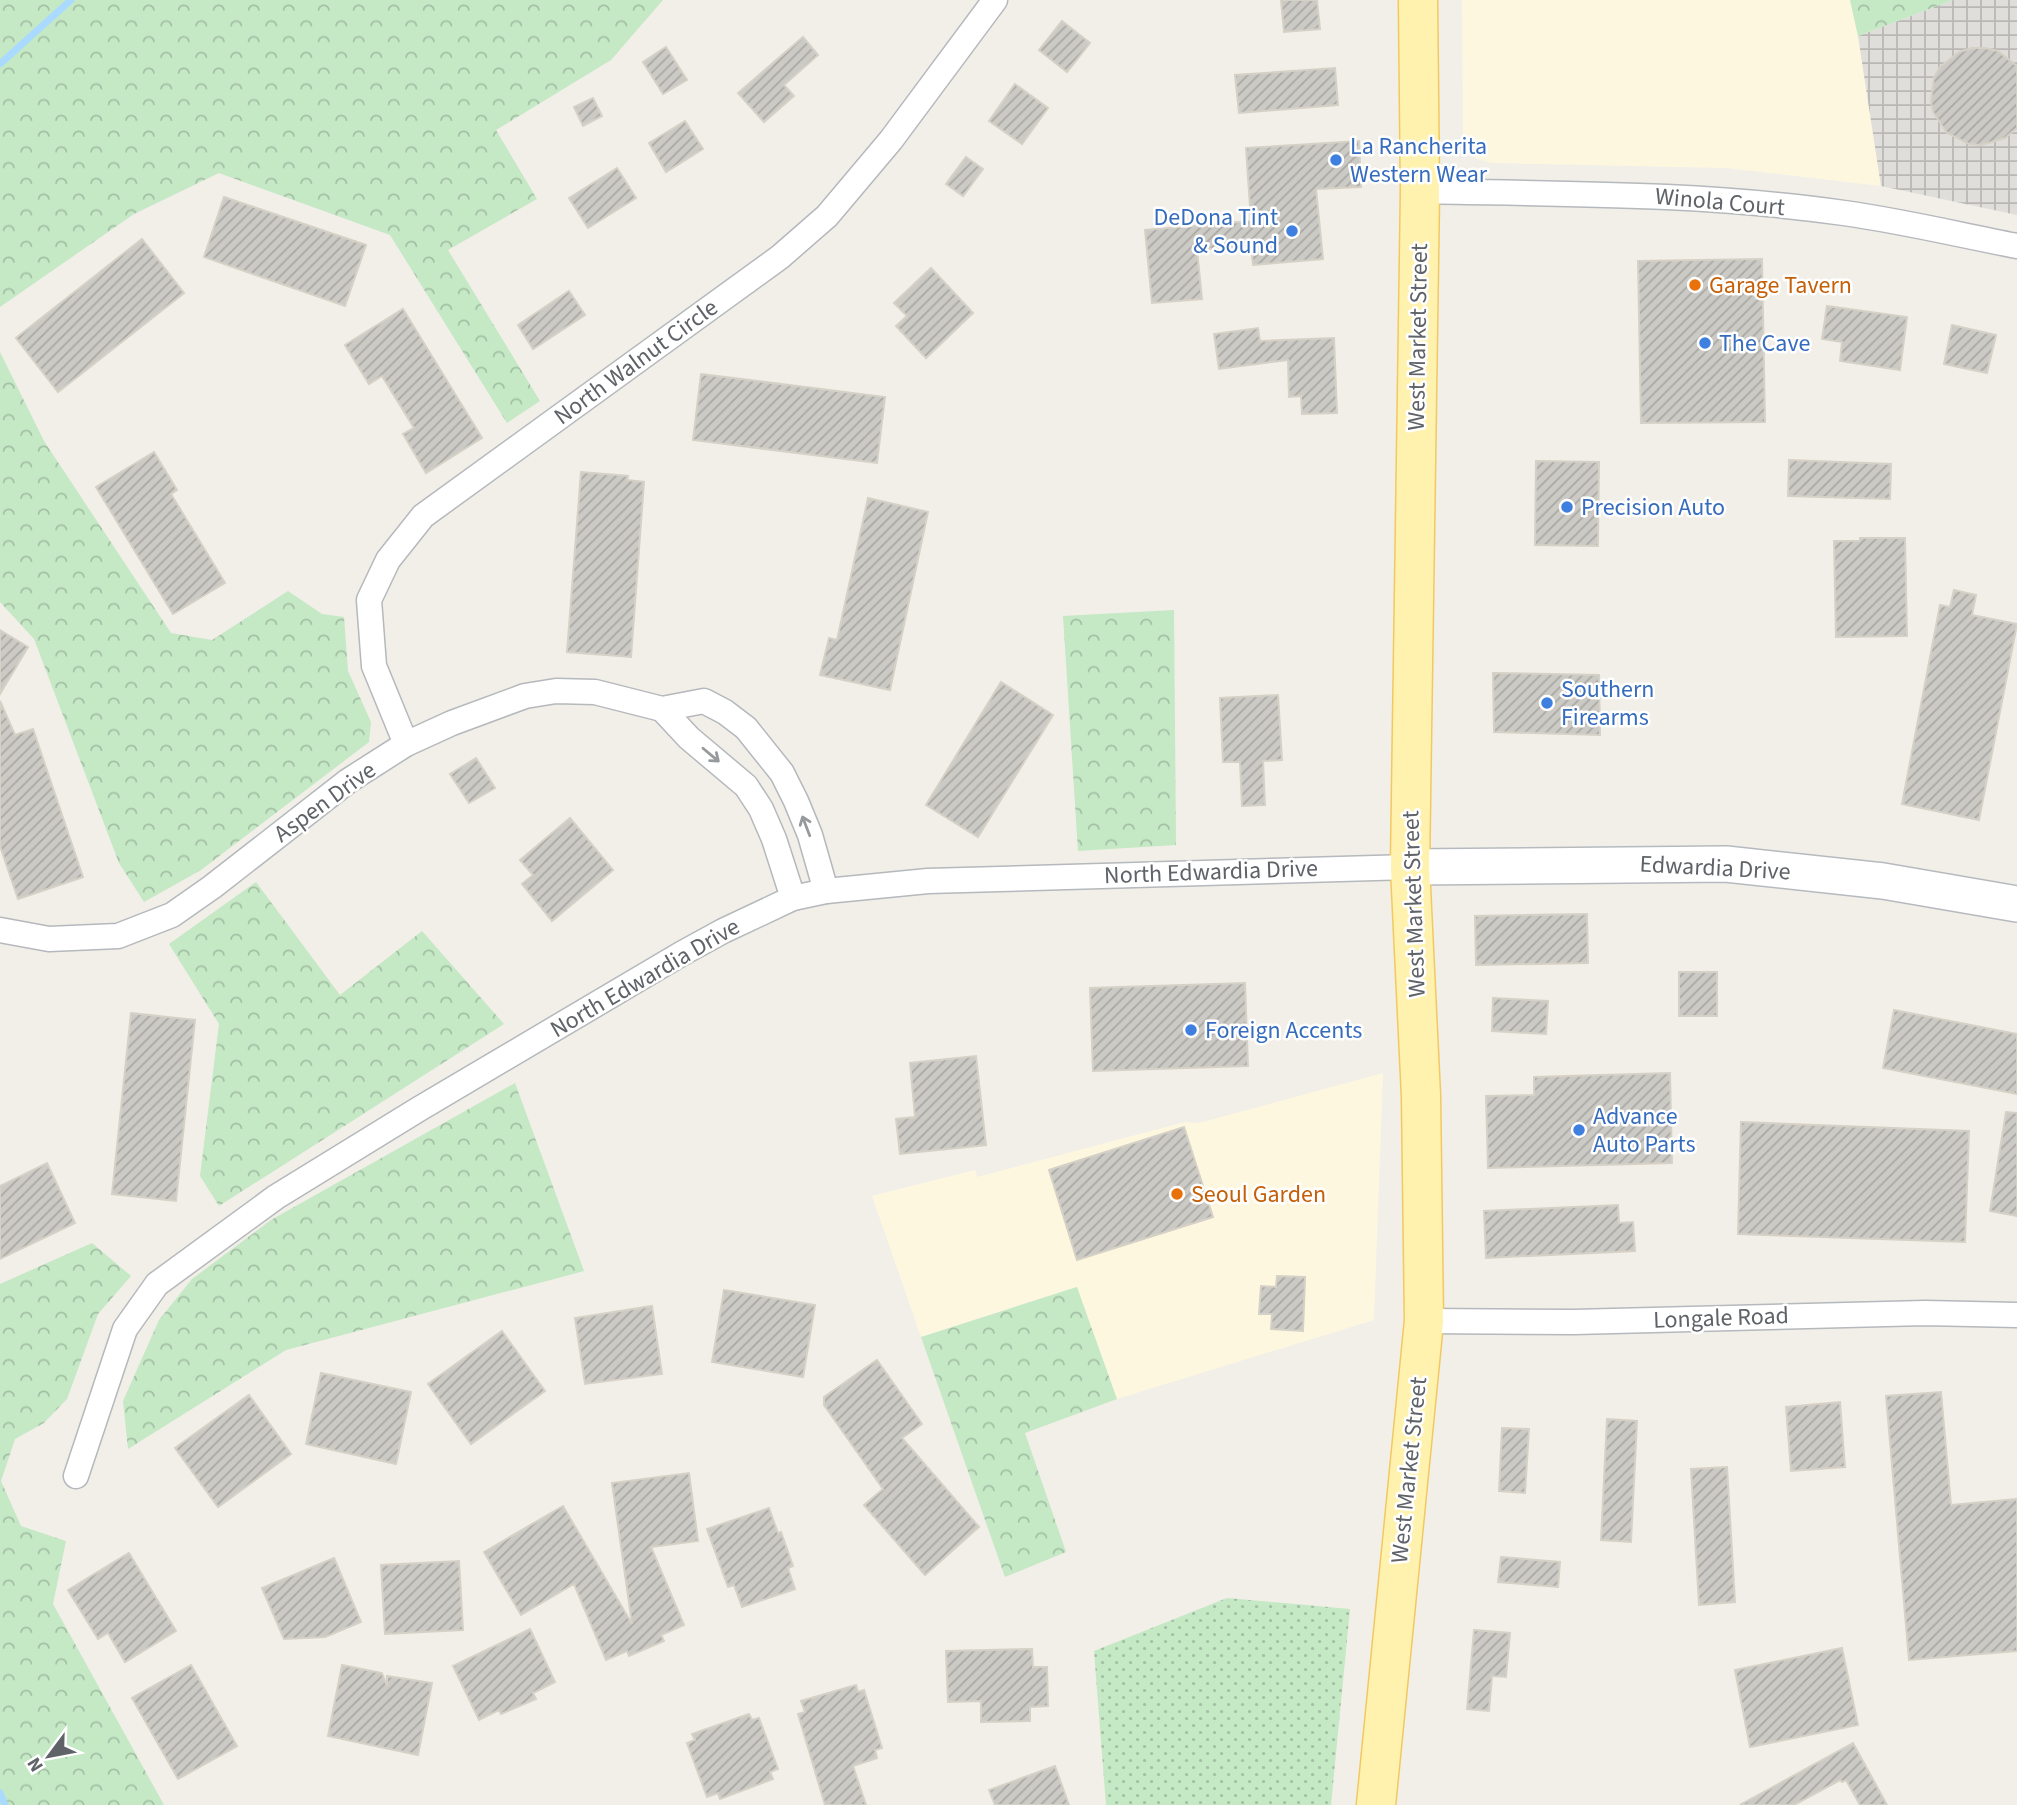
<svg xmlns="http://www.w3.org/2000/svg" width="2017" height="1805" viewBox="0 0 2017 1805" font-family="'Source Sans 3',sans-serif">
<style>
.commercial{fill:#fef7e0}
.industrial{fill:url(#industrial-grid)}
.grass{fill:url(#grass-dots)}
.forest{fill:url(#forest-crowns)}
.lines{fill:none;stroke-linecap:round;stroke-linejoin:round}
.stream{stroke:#aadaff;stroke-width:7}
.building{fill:url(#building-hatch);stroke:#d6d1c6;stroke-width:2}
.street-casing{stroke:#b5b8bc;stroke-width:27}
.secondary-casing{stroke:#b6babf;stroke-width:38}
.primary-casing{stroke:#f2c960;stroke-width:41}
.street{stroke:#fff;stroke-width:24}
.secondary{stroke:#fff;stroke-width:35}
.primary{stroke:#fff2af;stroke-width:38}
.oneway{stroke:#979a9d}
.shop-dot{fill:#3f7fe0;stroke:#fff;stroke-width:2.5}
.food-dot{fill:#e8710a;stroke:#fff;stroke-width:2.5}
.labels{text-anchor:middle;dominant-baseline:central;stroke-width:5;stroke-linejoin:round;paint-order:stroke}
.shop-label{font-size:24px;fill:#366cbe;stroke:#fff;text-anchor:start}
.street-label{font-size:24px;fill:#5f6368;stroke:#fff}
.food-label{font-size:24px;fill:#c56008;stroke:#fff;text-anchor:start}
</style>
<defs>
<pattern id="industrial-grid" width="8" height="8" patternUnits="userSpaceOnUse" patternTransform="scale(1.75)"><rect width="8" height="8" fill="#e0deda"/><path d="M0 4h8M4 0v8" fill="none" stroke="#b9b8b5"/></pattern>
<pattern id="grass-dots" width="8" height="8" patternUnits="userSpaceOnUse" patternTransform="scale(1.75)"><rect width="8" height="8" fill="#c5e8c5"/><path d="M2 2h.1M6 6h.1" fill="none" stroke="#a3c0a4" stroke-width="1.8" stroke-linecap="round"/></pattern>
<pattern id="forest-crowns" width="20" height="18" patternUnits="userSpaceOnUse" patternTransform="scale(1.75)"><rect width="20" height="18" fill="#c5e8c5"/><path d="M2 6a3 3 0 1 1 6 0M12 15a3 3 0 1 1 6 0" fill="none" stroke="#a3c0a4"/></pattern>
<pattern id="building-hatch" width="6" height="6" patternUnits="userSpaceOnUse" patternTransform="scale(1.75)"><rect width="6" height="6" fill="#cccac5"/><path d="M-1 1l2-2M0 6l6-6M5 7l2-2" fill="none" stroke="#a9a8a4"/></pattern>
</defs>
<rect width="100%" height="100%" fill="#f1efe8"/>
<g class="commercial">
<polygon points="1462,0 1850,0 1858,36 1881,186 1726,168 1492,163 1477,159 1469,152 1463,137"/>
<polygon points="1383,1073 1374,1320 1117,1399 1076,1287 921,1337 872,1196 975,1170 977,1177 1185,1122 1199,1123"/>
</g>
<polygon class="industrial" points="1953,0 2017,0 2017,215 1881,186 1858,36"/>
<polygon class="grass" points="1227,1598 1350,1609 1331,1805 1106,1805 1094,1651"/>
<g class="forest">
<polygon points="0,0 663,0 611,60 496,130 537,199 448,250 540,401 507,423 390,235 219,173 134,214 0,307"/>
<polygon points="1850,0 1953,0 1858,36"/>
<polygon points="0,352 44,441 171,633 212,640 288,591 322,614 344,617 348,671 371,722 369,742 201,870 144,902 119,863 34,639 0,602"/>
<polygon points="1174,610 1176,845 1078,851 1063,616"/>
<polygon points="256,882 340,995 422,931 504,1024 219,1206 200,1176 219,1024 169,944"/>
<polygon points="515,1083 584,1271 286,1350 128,1449 123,1401 159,1320 192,1279 271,1220"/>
<polygon points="92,1243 131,1276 98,1314 67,1399 44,1423 15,1439 1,1481 21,1526 66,1541 53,1604 164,1805 0,1805 0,1284"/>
<polygon points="1077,1287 1117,1399 1025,1433 1066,1552 1005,1577 921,1337"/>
</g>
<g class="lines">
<g class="stream">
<polyline points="0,64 71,0"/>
<polyline points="0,1793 5,1805"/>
</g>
</g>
<g class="building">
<polygon points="1281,0 1317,0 1320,29 1284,32"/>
<polygon points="1062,21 1090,43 1067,72 1039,50"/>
<polygon points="803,37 818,55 784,85 794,96 764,122 738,93"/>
<polygon points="666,47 687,80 663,94 643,62"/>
<polygon points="1972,48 1985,48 1998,51 2017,66 2017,128 2005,138 1982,145 1969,144 1947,133 1933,112 1931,101 1934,77 1940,67 1959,52"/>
<polygon points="1335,68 1338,105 1239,113 1235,75"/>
<polygon points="1015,84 1048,108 1022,144 989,121"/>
<polygon points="593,98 602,116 583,126 574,107"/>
<polygon points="685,121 703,149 666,172 649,143"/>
<polygon points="1359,141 1361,187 1316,189 1323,259 1253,265 1251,246 1197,250 1202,299 1152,303 1145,230 1251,221 1246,148"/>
<polygon points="966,157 983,169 963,196 946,184"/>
<polygon points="617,168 636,198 588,228 569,198"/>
<polygon points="224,197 366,245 345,306 204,257"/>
<polygon points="142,239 184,293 58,392 16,338"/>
<polygon points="1762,259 1765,422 1641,423 1638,261"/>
<polygon points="931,268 973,313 926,358 896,326 907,316 894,303"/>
<polygon points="569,291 585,315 533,349 518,325"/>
<polygon points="1827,306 1907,317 1900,370 1840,361 1842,342 1822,339"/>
<polygon points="403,309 482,438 426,473 403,434 414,428 382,376 369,384 345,345"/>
<polygon points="1952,325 1996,335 1987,373 1944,364"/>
<polygon points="1258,328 1260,341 1334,338 1337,413 1302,414 1301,396 1289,397 1288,360 1219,369 1214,334"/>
<polygon points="701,374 885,397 877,463 693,440"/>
<polygon points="154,452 177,490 171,494 225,583 173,614 96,487"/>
<polygon points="1789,460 1891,464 1890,499 1788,496"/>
<polygon points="1536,461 1599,462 1598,546 1535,545"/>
<polygon points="581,472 628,476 627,480 644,482 631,657 567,652"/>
<polygon points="868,498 928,512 890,690 820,675 829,638 837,640"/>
<polygon points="1860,538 1905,538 1907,636 1836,637 1834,541 1860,541"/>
<polygon points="1954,590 1976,595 1972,615 2017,624 1979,820 1902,804 1940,605 1950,607"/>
<polygon points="0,630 28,647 0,694"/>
<polygon points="1493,673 1599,675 1600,735 1494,732"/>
<polygon points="1001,682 1053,715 978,837 926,805"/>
<polygon points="1278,695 1282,760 1263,761 1265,805 1242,806 1240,762 1223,762 1220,698"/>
<polygon points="0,701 15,735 33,729 83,877 18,899 0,846"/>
<polygon points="476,758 495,788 469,803 450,774"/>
<polygon points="570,818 613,870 552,921 522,884 533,875 520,860"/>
<polygon points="1587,914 1588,963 1476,965 1475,916"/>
<rect x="1679" y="972" width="38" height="44"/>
<polygon points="1245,983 1248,1066 1093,1071 1090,988"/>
<polygon points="1493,998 1548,1001 1546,1034 1492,1031"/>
<polygon points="1894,1010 2017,1034 2017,1094 1883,1068"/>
<polygon points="131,1013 195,1020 176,1201 112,1194"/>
<polygon points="976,1056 986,1145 900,1154 896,1119 915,1117 910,1063"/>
<polygon points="1670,1073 1672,1163 1488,1168 1486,1096 1534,1095 1534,1077"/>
<polygon points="2006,1112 2017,1113 2017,1216 1990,1211"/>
<polygon points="1741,1122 1969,1131 1965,1242 1738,1234"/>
<polygon points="1184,1127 1213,1217 1077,1260 1049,1170"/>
<polygon points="47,1163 75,1223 0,1259 0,1186"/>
<polygon points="1618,1205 1619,1223 1633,1222 1635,1251 1486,1258 1484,1211"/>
<polygon points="1277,1276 1305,1277 1303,1331 1271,1329 1272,1314 1259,1314 1261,1286 1276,1287"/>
<polygon points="724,1290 815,1305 803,1377 712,1362"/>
<polygon points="652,1306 662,1374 585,1384 575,1318"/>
<polygon points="502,1331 545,1391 471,1444 428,1384"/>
<polygon points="877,1360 922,1424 902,1438 979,1527 925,1575 864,1505 883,1489 824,1405 824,1397"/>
<polygon points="321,1373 411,1392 396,1464 306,1444"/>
<polygon points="1941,1392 1951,1505 2017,1499 2017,1651 1909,1660 1886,1396"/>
<polygon points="249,1395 291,1454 218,1507 175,1448"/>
<polygon points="1840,1402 1845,1467 1791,1471 1786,1407"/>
<polygon points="1607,1419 1637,1421 1631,1542 1601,1540"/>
<polygon points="1502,1428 1529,1429 1525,1493 1499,1491"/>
<polygon points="1727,1467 1735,1602 1699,1605 1691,1469"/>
<polygon points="689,1473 698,1541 651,1547 684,1625 661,1635 664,1641 629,1656 627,1651 606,1660 574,1584 521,1615 484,1552 563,1506 632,1624 612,1483"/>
<polygon points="769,1508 778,1533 781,1532 793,1566 788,1568 795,1589 742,1607 734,1585 728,1587 707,1529"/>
<polygon points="129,1553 176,1631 125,1662 108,1633 98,1639 68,1590"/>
<polygon points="1501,1557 1560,1562 1558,1587 1498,1582"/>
<polygon points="334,1558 361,1622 325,1637 284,1639 262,1588"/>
<polygon points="459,1561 463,1630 385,1634 381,1565"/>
<polygon points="530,1629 555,1682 533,1693 536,1699 501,1714 499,1710 479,1720 453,1666"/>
<polygon points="1474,1630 1510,1633 1506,1677 1492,1676 1489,1711 1467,1709"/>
<polygon points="1842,1648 1858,1725 1750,1747 1735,1670"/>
<polygon points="1032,1649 1033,1667 1047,1667 1048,1706 1030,1707 1030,1721 981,1722 981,1701 948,1702 946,1651"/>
<polygon points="191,1665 237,1746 178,1779 132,1698"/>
<polygon points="342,1665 382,1673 387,1686 387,1676 432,1683 418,1755 328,1736"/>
<polygon points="856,1685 858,1692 864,1690 882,1748 875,1750 877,1758 853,1766 866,1805 825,1805 798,1714 805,1712 801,1701"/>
<polygon points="749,1714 752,1720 759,1718 778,1769 770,1772 773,1779 720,1799 718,1793 707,1797 687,1743 695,1740 692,1734"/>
<polygon points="1853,1743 1887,1805 1860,1805 1846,1780 1842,1782 1840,1780 1794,1805 1740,1805"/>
<polygon points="1055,1766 1069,1805 995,1805 989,1790"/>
</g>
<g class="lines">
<g class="street-casing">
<g id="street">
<path d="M1420,191C1561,194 1704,193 1844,213C1902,221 1960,235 2017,246"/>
<polyline points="662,709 689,738 746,786 761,809 774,839 793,898"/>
<polyline points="406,744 374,666 369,600 388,560 423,516 780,257 827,216 891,140 995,0"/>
<polyline points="0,930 49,939 118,936 172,915 212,887 348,781 406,744 452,723 525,696 556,691 595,692 662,709 704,701 725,712 746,728 782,773 796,801 810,835 826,891"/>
<polyline points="1424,1321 1574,1322 1925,1313 2017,1315"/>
<polyline points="76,1476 125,1329 157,1284 276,1197 419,1109 681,954 723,931 793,898 826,891 928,881 1410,867"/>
</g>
</g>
<g class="secondary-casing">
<polyline id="secondary" points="1410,867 1726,864 1883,881 2017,904"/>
</g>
<g class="primary-casing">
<polyline id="primary" points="1376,1805 1424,1321 1421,1096 1410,867 1420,191 1418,0"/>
</g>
<use href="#street" class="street"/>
<use href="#secondary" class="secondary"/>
<use href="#primary" class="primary"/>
</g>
<defs><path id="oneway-shaft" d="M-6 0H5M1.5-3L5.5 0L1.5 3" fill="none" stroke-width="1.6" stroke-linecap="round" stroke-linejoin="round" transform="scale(1.75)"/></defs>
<g class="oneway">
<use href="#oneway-shaft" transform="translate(711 755) rotate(40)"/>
<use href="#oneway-shaft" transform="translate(806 826) rotate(-111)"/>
</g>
<g class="shop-dot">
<circle cx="1336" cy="160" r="7"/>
<circle cx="1292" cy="231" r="7"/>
<circle cx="1705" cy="343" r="7"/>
<circle cx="1567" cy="507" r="7"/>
<circle cx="1547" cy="703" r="7"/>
<circle cx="1191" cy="1030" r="7"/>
<circle cx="1579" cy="1130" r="7"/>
</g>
<g class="food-dot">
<circle cx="1695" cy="285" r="7"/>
<circle cx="1177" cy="1194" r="7"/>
</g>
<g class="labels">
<g class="shop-label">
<text x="1350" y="146">La Rancherita<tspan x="1350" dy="28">Western Wear</tspan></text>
<text x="1278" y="217" text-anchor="end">DeDona Tint<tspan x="1278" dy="28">&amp; Sound</tspan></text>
<text x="1719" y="343">The Cave</text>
<text x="1581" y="507">Precision Auto</text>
<text x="1561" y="689">Southern<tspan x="1561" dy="28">Firearms</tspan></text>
<text x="1205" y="1030">Foreign Accents</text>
<text x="1593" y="1116">Advance<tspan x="1593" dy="28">Auto Parts</tspan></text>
</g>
<g class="street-label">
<text transform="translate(1720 202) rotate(5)">Winola Court</text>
<text transform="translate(1418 337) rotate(-89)">West Market Street</text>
<text transform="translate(636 362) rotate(-36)">North Walnut Circle</text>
<text transform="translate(325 802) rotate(-36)">Aspen Drive</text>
<text transform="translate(1715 868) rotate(3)">Edwardia Drive</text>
<text transform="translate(1211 872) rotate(-2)">North Edwardia Drive</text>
<text transform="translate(1414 904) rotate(-92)">West Market Street</text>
<text transform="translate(645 978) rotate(-30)">North Edwardia Drive</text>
<text transform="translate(1721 1318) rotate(-2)">Longale Road</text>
<text transform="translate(1409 1470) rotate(-84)">West Market Street</text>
</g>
<g class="food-label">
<text x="1709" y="285">Garage Tavern</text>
<text x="1191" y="1194">Seoul Garden</text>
</g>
</g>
<g transform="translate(49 1756) rotate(238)" stroke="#ffffff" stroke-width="5" paint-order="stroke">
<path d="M0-5L12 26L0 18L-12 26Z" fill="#5f6368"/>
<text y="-10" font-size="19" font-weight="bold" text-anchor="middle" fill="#5f6368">N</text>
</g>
</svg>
